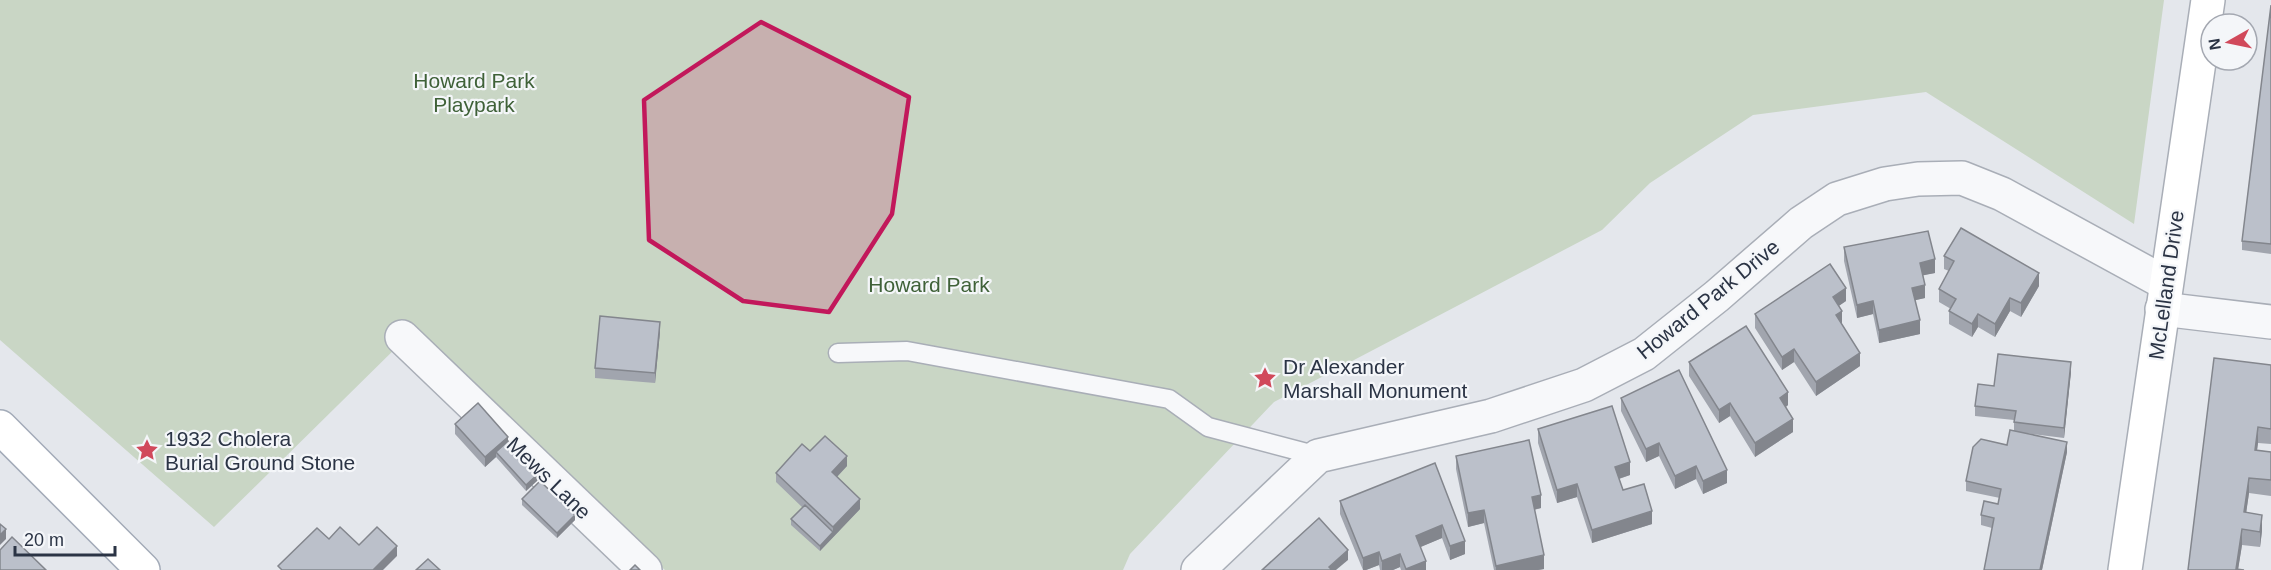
<svg xmlns="http://www.w3.org/2000/svg" width="2271" height="570" viewBox="0 0 2271 570" font-family="Helvetica,sans-serif">
<style>
.green{fill:#c9d6c5}
.lines{fill:none;stroke-linecap:round;stroke-linejoin:round}
.lane-casing{stroke:#a9aeb7;stroke-width:21}
.street-casing{stroke:#a9aeb7;stroke-width:36}
.secondary-casing{stroke:#a9aeb7;stroke-width:36}
.primary-casing{stroke:#a3abb8;stroke-width:36}
.lane{stroke:#f7f8fa;stroke-width:18}
.street{stroke:#f7f8fa;stroke-width:33}
.secondary{stroke:#fff;stroke-width:33}
.primary{stroke:#fff;stroke-width:33}
.wall{fill:#a1a5ae}
.shaded-wall{fill:#83868d}
.building{fill:#bbc0ca;stroke:#83868d;stroke-width:1.5}
.marked{fill:#c2185b;fill-opacity:0.2;stroke:#c2185b;stroke-width:4.5;stroke-linejoin:round}
.labels{text-anchor:middle;dominant-baseline:central;stroke-width:4.5;stroke-linejoin:round;paint-order:stroke}
.park-label{font-size:21px;fill:#3f6138;stroke:#f4f6f9}
.street-label{font-size:21px;fill:#2b3445;stroke:#f4f6f9}
.poi-label{font-size:21px;fill:#2b3445;stroke:#f4f6f9;text-anchor:start}
</style>
<rect width="100%" height="100%" fill="#e4e7ec"/>
<polygon class="green" points="0,0 2164,0 2134,224 1926,92 1753,115 1650,183 1602,230 1274,402 1130,554 1123,570 665,570 404,340 214,527 0,340"/>
<g class="lines">
<g class="lane-casing">
<polyline id="lane" points="838,353 907,351 1169,399 1208,427 1318,456"/>
</g>
<g class="street-casing">
<g id="street">
<polyline points="2162,309 2271,322"/>
<polyline points="402,337 645,570"/>
<polyline points="1198,570 1318,456 1491,416 1584,385 1644,354 1717,296 1801,223 1837,199 1885,184 1918,179 1962,178 2002,194 2165,283"/>
</g>
</g>
<g class="secondary-casing">
<polyline id="secondary" points="2125,570 2208,0"/>
</g>
<g class="primary-casing">
<polyline id="primary" points="0,427 143,570"/>
</g>
<use href="#lane" class="lane"/>
<use href="#street" class="street"/>
<use href="#secondary" class="secondary"/>
<use href="#primary" class="primary"/>
</g>
<g class="wall">
<polygon points="2271,5 2271,254 2242,250 2242,241"/>
<polygon points="1844,247 1935,273 1923,275 1925,298 1915,300 1920,334 1879,343 1873,314 1857,318 1844,261"/>
<polygon points="1944,256 2039,286 2021,317 2010,311 1995,337 1978,327 1972,337 1949,324 1949,311 1951,309 1939,302 1939,289 1949,271 1944,269"/>
<polygon points="1846,301 1838,306 1841,324 1860,366 1816,396 1794,362 1782,370 1755,328 1755,314"/>
<polygon points="660,332 655,383 595,378 595,368"/>
<polygon points="1689,362 1788,405 1786,407 1793,432 1755,457 1730,416 1719,423 1689,376"/>
<polygon points="2271,365 2271,444 2258,443 2257,450 2271,452 2271,496 2249,493 2246,513 2262,531 2260,547 2242,545 2238,569 2188,570"/>
<polygon points="2071,372 2064,438 2025,433 2067,452 2042,570 1984,570 1992,528 1981,525 1981,515 1998,504 2000,498 1966,491 1966,481 2007,445 2014,431 2014,420 1975,416 1975,406 1994,386"/>
<polygon points="1621,398 1727,483 1703,494 1696,479 1675,489 1659,456 1646,462 1621,411"/>
<polygon points="455,424 508,441 538,480 526,491 496,457 485,467 455,434"/>
<polygon points="1538,429 1630,475 1619,479 1623,490 1652,524 1592,543 1577,497 1557,503 1538,443"/>
<polygon points="810,451 847,466 837,477 860,509 820,551 791,525 791,519 803,508 776,482 776,473"/>
<polygon points="1456,456 1541,508 1534,510 1544,569 1538,570 1494,570 1484,523 1468,527 1456,469"/>
<polygon points="1435,463 1465,554 1450,560 1442,538 1420,547 1426,570 1401,570 1400,567 1393,570 1380,570 1379,565 1366,570 1363,570 1340,514 1340,501"/>
<polygon points="522,499 575,520 557,538 522,505"/>
</g>
<g class="shaded-wall">
<polygon points="1935,259 1935,273 1920,276 1920,263"/>
<polygon points="2039,273 2039,286 2021,317 2021,303"/>
<polygon points="1925,285 1925,298 1912,301 1912,288"/>
<polygon points="1846,288 1846,301 1833,310 1833,297"/>
<polygon points="2010,298 2010,311 1995,337 1995,324"/>
<polygon points="1873,301 1873,314 1857,318 1857,305"/>
<polygon points="1842,311 1842,324 1836,315"/>
<polygon points="1978,314 1978,327 1972,337 1972,324"/>
<polygon points="1920,320 1920,334 1879,343 1879,330"/>
<polygon points="660,322 660,332 655,383 655,373"/>
<polygon points="1794,349 1794,362 1782,370 1782,357"/>
<polygon points="1860,353 1860,366 1816,396 1816,382"/>
<polygon points="2071,362 2071,372 2064,438 2064,428"/>
<polygon points="1788,392 1788,405 1780,411 1780,398"/>
<polygon points="1730,403 1730,416 1719,423 1719,410"/>
<polygon points="1793,419 1793,432 1755,457 1755,443"/>
<polygon points="2258,427 2258,443 2255,465 2255,450"/>
<polygon points="508,437 508,446 496,452 496,457 485,467 485,457"/>
<polygon points="2067,442 2067,452 2042,570 2040,570"/>
<polygon points="1659,443 1659,456 1646,462 1646,449"/>
<polygon points="847,456 847,466 832,482 832,472"/>
<polygon points="1630,462 1630,475 1615,480 1615,467"/>
<polygon points="1696,466 1696,479 1675,489 1675,476"/>
<polygon points="1727,470 1727,483 1703,494 1703,481"/>
<polygon points="538,474 538,480 526,491 526,485"/>
<polygon points="2249,478 2249,493 2244,528 2244,512"/>
<polygon points="1577,484 1577,497 1557,503 1557,490"/>
<polygon points="1541,495 1541,508 1532,510 1532,497"/>
<polygon points="860,499 860,509 820,551 820,546 833,532 833,527"/>
<polygon points="1484,510 1484,523 1468,527 1468,513"/>
<polygon points="1652,511 1652,524 1592,543 1592,530"/>
<polygon points="575,515 575,520 557,538 557,533"/>
<polygon points="2262,515 2262,531 2260,547 2260,532"/>
<polygon points="1442,525 1442,538 1416,549 1416,536"/>
<polygon points="6,529 6,539 0,545 0,535"/>
<polygon points="2242,529 2242,545 2238,570 2236,570"/>
<polygon points="1465,541 1465,554 1450,560 1450,546"/>
<polygon points="397,546 397,556 383,570 373,570"/>
<polygon points="1348,550 1348,560 1336,570 1329,570 1329,567"/>
<polygon points="1379,552 1379,565 1366,570 1363,570 1363,558"/>
<polygon points="1400,554 1400,567 1393,570 1382,570 1382,561"/>
<polygon points="1544,555 1544,569 1538,570 1496,570 1496,566"/>
<polygon points="1426,561 1426,570 1406,570 1406,569"/>
</g>
<g class="building">
<polygon points="2271,5 2271,244 2242,241"/>
<polygon points="1961,228 2039,273 2021,303 2010,298 1995,324 1978,314 1972,324 1949,311 1956,299 1939,289 1954,261 1944,256"/>
<polygon points="1928,231 1935,259 1920,263 1925,285 1912,288 1920,320 1879,330 1873,301 1857,305 1844,247"/>
<polygon points="1830,264 1846,288 1833,297 1842,311 1836,315 1860,353 1816,382 1794,349 1782,357 1755,314"/>
<polygon points="600,316 660,322 655,373 595,368"/>
<polygon points="1746,326 1788,392 1780,398 1793,419 1755,443 1730,403 1719,410 1689,362"/>
<polygon points="1998,354 2071,362 2064,428 2014,422 2016,411 1975,406 1978,384 1994,386"/>
<polygon points="2214,358 2271,365 2271,429 2258,427 2255,450 2271,452 2271,480 2249,478 2244,512 2262,515 2260,532 2242,529 2236,569 2244,570 2188,570"/>
<polygon points="1679,370 1727,470 1703,481 1696,466 1675,476 1659,443 1646,449 1621,398"/>
<polygon points="478,403 508,437 485,457 455,424"/>
<polygon points="1612,406 1630,462 1615,467 1623,490 1644,484 1652,511 1592,530 1577,484 1557,490 1538,429"/>
<polygon points="2010,430 2067,442 2040,570 1984,570 1994,518 1981,515 1984,501 1998,504 2001,489 1966,481 1973,447 1981,439 2007,445"/>
<polygon points="825,436 847,456 832,472 860,499 833,527 776,473 802,444 810,451"/>
<polygon points="1529,440 1541,495 1532,497 1544,555 1496,566 1484,510 1468,513 1456,456"/>
<polygon points="508,441 538,474 526,485 496,452"/>
<polygon points="1435,463 1465,541 1450,546 1442,525 1416,536 1426,561 1406,569 1400,554 1382,561 1379,552 1363,558 1340,501"/>
<polygon points="540,481 575,515 557,533 522,499"/>
<polygon points="805,505 833,532 820,546 791,519"/>
<polygon points="1319,518 1348,550 1329,567 1332,570 1262,570"/>
<polygon points="0,524 6,529 0,535"/>
<polygon points="340,527 359,545 377,527 397,546 373,570 282,570 278,566 317,528 329,539"/>
<polygon points="12,537 46,570 0,570 0,550"/>
<polygon points="428,559 440,570 416,570"/>
<polygon points="635,565 640,570 630,570"/>
</g>
<path class="marked" d="M761,22L909,97L892,214L829,312L743,301L649,240L644,100Z"/>
<defs>
<g id="sight-bare" transform="scale(1.8)"><path d="M0-6L1.8-2.2L6-1.7L2.9 1.2L3.7 5.4L0 3.3L-3.7 5.4L-2.9 1.2L-6-1.7L-1.8-2.2Z" fill="#d1495b" stroke="#f4f6f9" stroke-width="2.5" paint-order="stroke"/></g>
</defs>
<g fill-rule="evenodd">
<use href="#sight-bare" x="1265" y="378"/>
<use href="#sight-bare" x="147" y="450"/>
</g>
<g class="labels">
<g class="park-label">
<text x="474" y="80">Howard Park<tspan x="474" dy="24">Playpark</tspan></text>
<text x="929" y="284">Howard Park</text>
</g>
<g class="street-label">
<text transform="translate(2166 285) rotate(-82)">McLelland Drive</text>
<text transform="translate(1708 299) rotate(-39)">Howard Park Drive</text>
<text transform="translate(549 478) rotate(44)">Mews Lane</text>
</g>
<g class="poi-label">
<text x="1283" y="366">Dr Alexander<tspan x="1283" dy="24">Marshall Monument</tspan></text>
<text x="165" y="438">1932 Cholera<tspan x="165" dy="24">Burial Ground Stone</tspan></text>
</g>
</g>
<g transform="translate(2229 42) rotate(261)"><circle r="28" fill="#f4f6f9" stroke="#a4a8b1" stroke-width="1.5"/>
<path d="M0-4.5L10 22L0 15L-10 22Z" fill="#d1495b"/>
<text y="-9" font-size="16" font-weight="bold" text-anchor="middle" fill="#2b3445">N</text>
</g>
<path d="M15 546v9h100v-9" fill="none" stroke="#2b3445" stroke-width="3"/>
<text x="24" y="546" font-size="18" fill="#2b3445" stroke="#f4f6f9" stroke-width="4.5" paint-order="stroke">20 m</text>
</svg>
